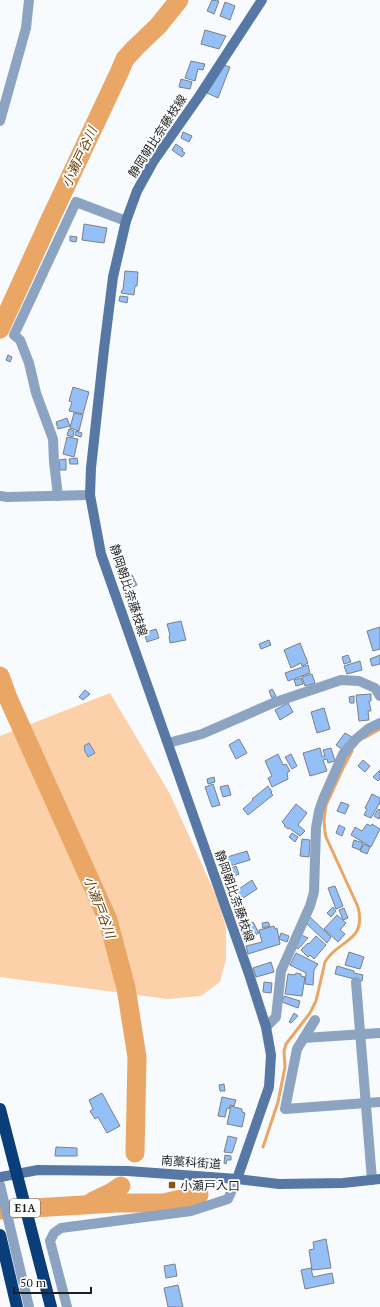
<svg xmlns="http://www.w3.org/2000/svg" width="380" height="1307" viewBox="0 0 380 1307" font-family="'PT Serif','Noto Sans JP',serif">
<style>
.green{fill:#fcd0a8}
.lines{fill:none;stroke-linecap:round;stroke-linejoin:round}
.stream{stroke:#e9a664;stroke-width:3}
.river{stroke:#e9a664;stroke-width:19}
.building{fill:#95bff7;stroke:#7a8088}
.minor{stroke:#8ca3c2;stroke-width:10}
.tertiary{stroke:#8ca3c2;stroke-width:10}
.secondary{stroke:#5778a4;stroke-width:10}
.motorway{stroke:#0a3e7a;stroke-width:12}
.motorway-bridge{stroke:#0a3e7a;stroke-width:12}
.poi-dot{fill:#8c530a;stroke:#fff;stroke-width:1.5}
.labels{text-anchor:middle;dominant-baseline:central;stroke-width:3.5;stroke-linejoin:round;paint-order:stroke}
.shield{fill:#fff;stroke:#606264;stroke-width:1}
.shield-label{font-size:11px;font-weight:bold;fill:#1c1e21}
.street-label{font-size:12px;fill:#1c1e21;stroke:#fff}
.poi-label{font-size:12px;fill:#1c1e21;stroke:#fff;text-anchor:start}
.water-label{font-size:13px;font-style:italic;fill:#693e08;stroke:#fff}
</style>
<rect width="100%" height="100%" fill="#f8fbfe"/>
<polygon class="green" points="110,693 170,794 219,902 226,927 226,959 220,982 201,996 168,999 0,977 0,736"/>
<g class="lines">
<g class="stream">
<polyline points="364,738 380,729"/>
<path d="M263,1147L278,1102L285,1067L284,1051L286,1044L310,1013L316,1001L325,962C338,939 367,943 358,907L326,837L325,832L324,820L326,805L343,768L352,751"/>
</g>
<g class="river">
<polyline points="0,329 48,224 119,73 125,59 135,48 158,26 179,0"/>
<polyline points="0,676 8,698 108,920 126,988 137,1057 135,1153"/>
<polyline points="93,1201 112,1192 121,1186"/>
<polyline points="0,1210 116,1203 163,1203 199,1195"/>
</g>
</g>
<g class="building">
<polygon points="212,0 219,1 214,14 207,11"/>
<polygon points="225,2 235,6 230,20 220,16"/>
<polygon points="205,30 226,36 219,49 201,44"/>
<polygon points="191,61 205,64 203,70 198,69 195,81 185,78"/>
<polygon points="224,65 230,67 218,98 207,93"/>
<polygon points="181,79 192,82 190,89 179,87"/>
<polygon points="183,132 192,136 189,142 181,138"/>
<polygon points="176,144 183,149 182,151 185,153 182,157 172,150"/>
<polygon points="84,224 107,228 104,243 82,240"/>
<polygon points="70,236 77,237 76,242 70,241"/>
<polygon points="125,271 138,272 137,286 135,286 134,295 121,293 122,290 123,290"/>
<polygon points="120,296 128,297 127,303 119,301"/>
<polygon points="8,355 12,357 10,362 6,360"/>
<polygon points="73,387 89,392 83,414 69,411 72,402 69,401"/>
<polygon points="74,413 83,415 79,431 70,428"/>
<polygon points="67,418 70,426 58,429 56,422"/>
<polygon points="69,429 74,431 73,437 67,435"/>
<polygon points="76,431 82,433 81,437 75,435"/>
<polygon points="67,437 78,439 74,457 63,454"/>
<polygon points="77,458 78,464 70,464 69,459"/>
<polygon points="66,459 66,470 60,470 59,460"/>
<polygon points="125,564 130,575 132,575 137,585 126,590 116,567"/>
<polygon points="181,621 186,640 170,643 169,636 170,635 167,624"/>
<polygon points="380,627 380,649 373,651 367,631"/>
<polygon points="156,629 159,638 147,642 144,633"/>
<polygon points="269,640 271,645 261,649 259,644"/>
<polygon points="300,643 308,663 302,666 301,663 291,668 284,650"/>
<polygon points="348,655 351,662 344,664 342,657"/>
<polygon points="380,655 380,664 372,666 370,659"/>
<polygon points="360,661 362,670 347,674 344,666"/>
<polygon points="308,665 310,673 288,681 285,673"/>
<polygon points="312,674 315,683 305,686 302,677"/>
<polygon points="301,678 303,684 296,686 294,680"/>
<polygon points="272,689 276,696 272,698 269,691"/>
<polygon points="85,690 90,694 83,700 79,697"/>
<polygon points="371,694 371,701 369,701 371,711 368,711 369,720 359,721 356,695"/>
<polygon points="354,696 354,703 350,703 349,697"/>
<polygon points="288,703 293,712 280,720 275,710"/>
<polygon points="324,708 330,729 317,733 311,712"/>
<polygon points="345,733 352,737 343,750 336,745"/>
<polygon points="239,739 247,753 236,759 229,745"/>
<polygon points="89,743 95,753 88,757 84,749 85,748 84,746"/>
<polygon points="320,748 322,756 325,756 323,750 331,748 335,761 328,763 327,759 323,760 327,771 310,776 303,753"/>
<polygon points="278,754 283,765 286,764 290,771 287,773 288,779 272,787 268,778 272,776 265,761"/>
<polygon points="291,754 297,766 292,769 285,757"/>
<polygon points="363,760 370,766 365,772 358,766"/>
<polygon points="380,770 380,779 378,781 373,777"/>
<polygon points="214,777 215,782 208,784 207,779"/>
<polygon points="213,784 220,805 212,807 205,787"/>
<polygon points="228,785 231,795 223,797 220,787"/>
<polygon points="268,786 272,792 271,793 273,795 248,815 243,809 253,800 252,799"/>
<polygon points="372,794 380,798 380,804 379,804 371,818 364,815 367,809 365,808"/>
<polygon points="341,802 349,805 345,814 337,811"/>
<polygon points="296,804 307,813 298,825 305,831 300,836 289,828 288,829 284,826 285,825 282,822"/>
<polygon points="378,809 380,810 380,816 379,819 374,816"/>
<polygon points="367,824 371,826 372,824 380,829 371,847 351,835 355,827 362,831"/>
<polygon points="339,825 345,828 342,836 336,833"/>
<polygon points="292,833 298,837 295,842 289,837"/>
<polygon points="302,839 310,840 309,857 300,856"/>
<polygon points="354,840 363,843 360,850 352,847"/>
<polygon points="364,844 370,847 367,854 360,851"/>
<polygon points="247,851 250,860 226,867 224,858"/>
<polygon points="236,866 239,874 227,879 224,871"/>
<polygon points="252,880 257,889 237,902 232,894 229,894 231,889 236,891"/>
<polygon points="335,886 343,906 336,909 328,888"/>
<polygon points="333,907 336,911 331,917 327,913"/>
<polygon points="344,908 348,918 343,920 339,910"/>
<polygon points="337,915 346,923 340,930 345,934 338,942 324,929"/>
<polygon points="310,917 331,937 327,943 306,923"/>
<polygon points="253,922 259,933 250,938 244,926"/>
<polygon points="268,922 270,926 263,928 262,923"/>
<polygon points="274,926 275,929 277,928 280,944 248,954 246,946 262,942 259,930"/>
<polygon points="281,933 289,936 287,942 279,939"/>
<polygon points="299,934 308,938 298,949 293,946"/>
<polygon points="316,936 326,945 314,959 310,955 308,957 301,950 308,943 309,944"/>
<polygon points="349,952 364,957 360,969 345,965"/>
<polygon points="296,953 318,964 314,970 313,985 305,984 306,973 290,965"/>
<polygon points="271,962 274,972 256,977 253,968"/>
<polygon points="337,966 354,971 354,973 363,975 362,981 335,974"/>
<polygon points="296,973 301,974 301,976 305,977 302,996 285,994 288,974 295,975"/>
<polygon points="264,982 272,983 271,993 263,992"/>
<polygon points="284,996 300,1001 298,1008 282,1002"/>
<polygon points="294,1013 298,1016 291,1023 289,1022"/>
<polygon points="224,1084 225,1091 220,1091 219,1085"/>
<polygon points="102,1093 120,1126 107,1133 98,1117 95,1119 90,1111 93,1109 89,1100"/>
<polygon points="222,1097 236,1100 234,1106 230,1105 229,1109 227,1108 225,1117 218,1116"/>
<polygon points="231,1106 242,1109 242,1112 245,1113 242,1127 227,1124"/>
<polygon points="228,1136 237,1138 232,1153 224,1152"/>
<polygon points="56,1147 77,1148 77,1156 55,1156"/>
<polygon points="225,1155 231,1156 231,1160 227,1160 226,1164 224,1163"/>
<polygon points="326,1239 331,1268 312,1270 309,1250 314,1249 313,1242"/>
<polygon points="175,1264 177,1276 166,1278 164,1266"/>
<polygon points="311,1268 313,1277 332,1273 334,1283 305,1289 301,1270"/>
<polygon points="178,1285 183,1307 168,1307 164,1288"/>
</g>
<g class="lines">
<g class="minor">
<polyline points="58,496 54,462 53,439 36,393 29,363 20,340 14,335 76,202 126,221"/>
<polyline points="168,743 202,734 273,703 341,680 359,681 375,688 380,696"/>
<polyline points="356,982 372,1180"/>
<polyline points="315,1020 297,1049 285,1109 380,1102"/>
<polyline points="266,1027 276,1017 281,971 310,906 314,892 316,828 319,811 324,797 343,754 356,739 368,729 380,723"/>
<polyline points="304,1038 380,1033"/>
<polyline points="67,1307 50,1241 54,1233 61,1228 191,1211 228,1199 237,1179"/>
</g>
<g class="tertiary">
<polyline points="0,121 26,28 29,0"/>
<polyline points="0,496 7,497 90,495"/>
<polyline points="0,1185 29,1307"/>
</g>
<g class="secondary">
<polyline points="0,1177 38,1170 128,1171 237,1179 279,1184 343,1183 380,1179"/>
<polyline points="237,1179 269,1087 271,1055 266,1027 249,974 101,554 90,495 91,468 104,349 113,277 126,221 137,191 153,162 200,95 262,0"/>
</g>
<polyline class="motorway" points="0,1235 17,1307"/>
<polyline class="motorway-bridge" points="0,1109 51,1307"/>
</g>
<rect class="poi-dot" x="168" y="1181" width="8" height="8" rx="2"/>
<g class="labels">
<rect class="shield" x="10" y="1199" width="30" height="18" rx="3"/>
<g class="shield-label">
<text x="25" y="1208">E1A</text>
</g>
<g class="street-label">
<text transform="translate(157 136) rotate(-57)">静岡朝比奈藤枝線</text>
<text transform="translate(129 590) rotate(72)">静岡朝比奈藤枝線</text>
<text transform="translate(235 896) rotate(71)">静岡朝比奈藤枝線</text>
<text transform="translate(191 1162) rotate(4)">南藁科街道</text>
</g>
<g class="poi-label">
<text x="180" y="1185">小瀬戸入口</text>
</g>
<g class="water-label">
<text transform="translate(79 157) rotate(-65)">小瀬戸谷川</text>
<text transform="translate(100 907) rotate(69)">小瀬戸谷川</text>
</g>
</g>
<path d="M14 1287v6h77v-6" fill="none" stroke="#1c1e21" stroke-width="2"/>
<text x="20" y="1287" font-size="12" fill="#1c1e21" stroke="#ffffff" stroke-width="3" paint-order="stroke">50 m</text>
</svg>
